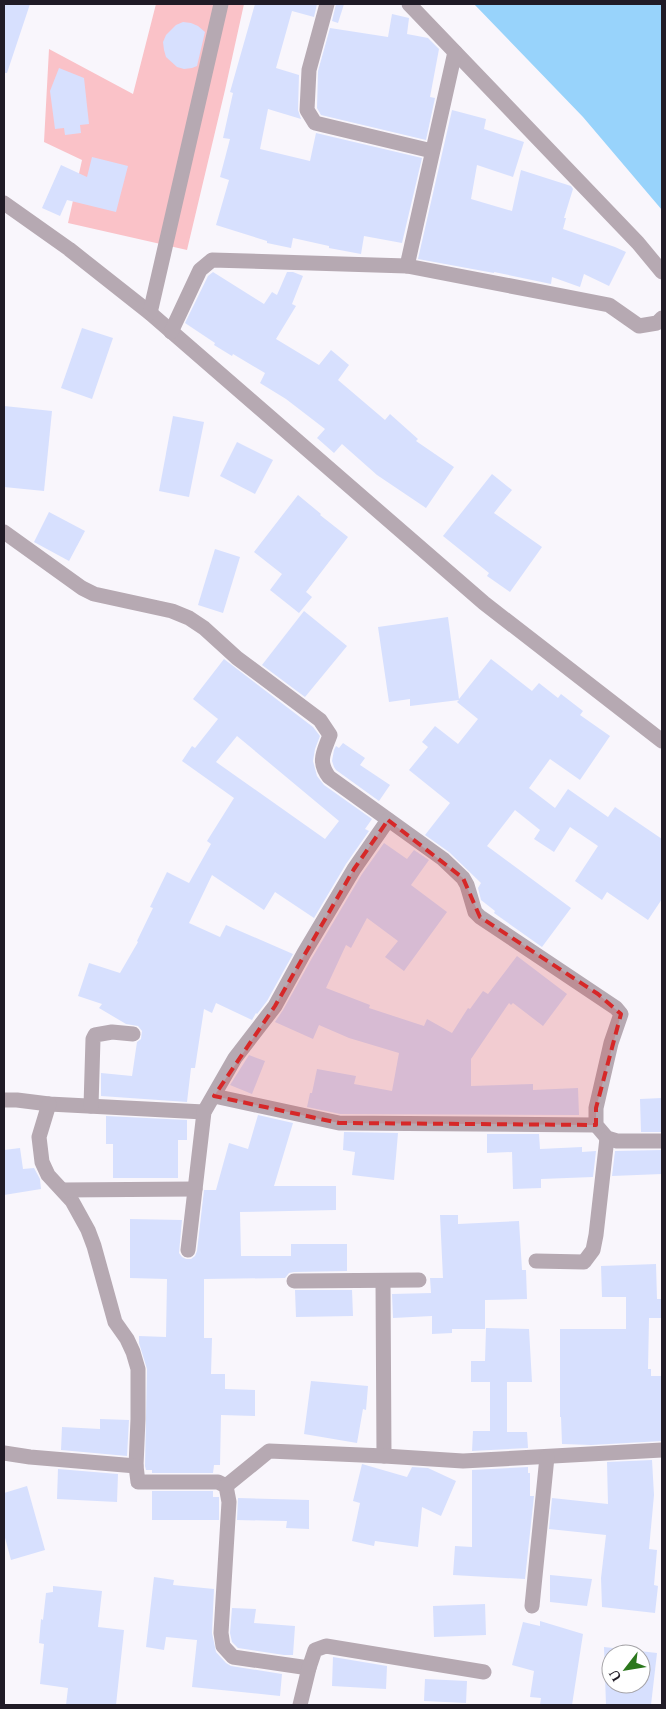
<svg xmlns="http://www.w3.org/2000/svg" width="666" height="1709" viewBox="0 0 666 1709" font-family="Spectral,serif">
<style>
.green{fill:#fac2c8}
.water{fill:#98d3fb}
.building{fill:#d7e0fe;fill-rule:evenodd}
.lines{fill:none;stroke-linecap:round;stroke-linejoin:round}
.minor{stroke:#b6a9b2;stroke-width:15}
.marked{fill:#d62828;fill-opacity:0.2;stroke:#d62828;stroke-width:4;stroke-dasharray:10 6;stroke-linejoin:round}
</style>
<rect width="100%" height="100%" fill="#f9f6fc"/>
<polygon class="green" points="156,4 244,4 225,90 187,250 68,223 82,160 44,142 49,49 133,94"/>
<polygon class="water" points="474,4 662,4 662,210 583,117"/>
<g class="building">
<polygon points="4,4 30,4 7,73 4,73"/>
<polygon points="255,4 317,4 314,17 292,11 276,68 299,75 298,110 301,119 268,109 260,149 310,161 316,133 422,158 402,243 364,236 361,254 329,248 329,246 293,238 291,248 267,243 267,241 216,225 229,180 220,177 230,139 223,138 233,93 230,92"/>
<polygon points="336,4 344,4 338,23 332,21"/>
<polygon points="392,14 409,18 407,34 428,38 439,49 430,97 435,98 426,140 321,115 317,108 318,71 330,28 388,37"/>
<polygon points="183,22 191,23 198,26 205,32 197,66 192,68 184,69 177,67 166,57 164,50 163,42 166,35 176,25"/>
<polygon points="59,68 84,78 89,124 80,125 81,133 65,135 64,128 55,129 50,91"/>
<polygon points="452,110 486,119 484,129 524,142 513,177 477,165 471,199 512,211 521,170 571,186 573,189 564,218 566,218 563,229 615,247 626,252 609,286 584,274 580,287 552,277 551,284 494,272 494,273 418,259"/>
<polygon points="92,157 128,166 116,212 67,200 60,216 42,208 61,165 87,177"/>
<polygon points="213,272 264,304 272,292 277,295 287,272 293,272 303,276 292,304 296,306 276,339 319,365 331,350 349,365 338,380 385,420 390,414 418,439 416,441 454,467 426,508 377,475 342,444 334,453 317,438 325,429 286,399 260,383 265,373 233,354 232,356 214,345 215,343 185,323 208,276"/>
<polygon points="82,328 113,338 92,399 61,388"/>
<polygon points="4,406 52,411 44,491 4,487"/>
<polygon points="173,416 204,422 189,497 159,491"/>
<polygon points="237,442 273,460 255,494 220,476"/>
<polygon points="492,474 512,490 494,513 542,547 510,592 487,576 489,573 443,536"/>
<polygon points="298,495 321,514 320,515 348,537 306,592 312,597 299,613 270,590 282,574 254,552"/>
<polygon points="49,512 85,531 69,561 34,542"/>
<polygon points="215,549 240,557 223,613 198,605"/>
<polygon points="304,611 347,646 305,697 262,665"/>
<polygon points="448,617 459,699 491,659 532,691 539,683 558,698 561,694 583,711 580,715 610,736 580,780 550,759 529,788 555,808 568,789 608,817 615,807 662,839 662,899 648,920 607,892 602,900 575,881 598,846 570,827 554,852 534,839 540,830 515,810 487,846 571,908 542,947 494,913 495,911 481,900 478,888 481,883 449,852 425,835 450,803 409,770 428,747 422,742 435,726 458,744 478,719 457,702 459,700 410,706 410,699 389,702 378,627"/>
<path d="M224,659L313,727L320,736L315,749L313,761L317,776L324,785L372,819L365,829L369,831L346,864L314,918L275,892L264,910L212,875L189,923L220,937L226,925L293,954L267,1001L257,1014L256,1013L252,1020L216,1003L212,1013L204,1009L195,1068H191L187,1102L101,1096V1073L132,1076L137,1042L141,1039L142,1031L138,1026L126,1024L99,1008L102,1004L78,996L89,963L120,973L138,942L137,941L153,908L150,907L167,872L189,883L211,844L207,841L234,798L182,761L192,746L195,748L218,719L193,699ZM237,736L339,821L325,839L216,762Z"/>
<polygon points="343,743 365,758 360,765 390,785 379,801 336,770 334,767 332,761 334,750 336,746 339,748"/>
<polygon points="384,843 407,859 414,850 429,860 411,885 447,912 404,971 385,957 398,941 367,918 351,948 346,945 326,988 370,1005 369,1008 424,1026 427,1019 452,1033 468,1008 470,1009 483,991 488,994 517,956 567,994 543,1026 513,1003 511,1005 509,1003 471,1059 471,1086 533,1084 533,1090 578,1088 579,1115 340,1114 307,1107 310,1093 312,1093 317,1069 356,1076 354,1084 392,1091 399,1053 349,1038 319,1025 313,1039 275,1022 283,1010 312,958 362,874"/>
<polygon points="249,1055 265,1061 252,1094 230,1085"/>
<polygon points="662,1098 662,1132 641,1132 640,1099"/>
<polygon points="258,1115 293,1123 274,1186 336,1186 336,1210 240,1212 241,1256 291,1256 291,1244 347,1244 347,1271 294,1272 289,1273 285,1278 204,1279 204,1338 212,1338 211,1374 225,1374 225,1389 255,1390 255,1416 221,1415 220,1465 214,1465 213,1473 152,1473 152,1470 146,1470 145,1466 147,1369 139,1343 139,1336 166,1337 167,1279 130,1278 130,1219 182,1220 179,1253 182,1257 186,1259 191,1259 195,1256 197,1251 204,1190 216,1190 229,1143 248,1149"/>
<polygon points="106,1116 187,1120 187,1140 178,1140 178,1178 113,1178 113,1144 106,1144"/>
<polygon points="344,1132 398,1133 394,1180 352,1175 355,1152 343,1150"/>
<polygon points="487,1134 539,1134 540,1149 582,1147 582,1152 596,1151 593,1177 541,1179 541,1188 513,1189 512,1152 487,1153"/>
<polygon points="20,1148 23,1169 34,1168 40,1179 41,1189 4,1195 4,1150"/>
<polygon points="662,1150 662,1174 612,1176 615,1151"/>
<polygon points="440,1215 458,1215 458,1224 519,1221 522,1270 526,1270 527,1299 485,1300 485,1329 452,1329 452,1333 432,1334 432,1316 393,1318 392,1294 431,1293 430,1278 443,1278"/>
<polygon points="656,1264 657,1299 662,1299 662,1318 649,1318 648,1369 651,1369 651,1376 662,1376 662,1441 591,1445 562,1444 561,1417 560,1417 560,1329 626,1329 626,1297 602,1297 601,1266"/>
<polygon points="295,1290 352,1290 353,1316 296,1317"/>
<polygon points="486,1328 529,1329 532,1382 507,1382 507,1432 527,1432 528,1448 472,1451 473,1431 490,1431 490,1382 471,1382 471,1361 485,1361"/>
<polygon points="311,1381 368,1386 366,1410 363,1409 357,1443 304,1434"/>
<polygon points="100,1419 129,1420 127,1456 61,1450 62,1427 100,1429"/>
<polygon points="652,1460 654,1495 649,1549 657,1550 654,1585 658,1586 655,1613 602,1607 601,1578 606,1535 549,1529 552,1498 608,1504 607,1462"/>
<polygon points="362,1464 407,1477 412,1467 428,1468 456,1481 441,1516 422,1507 418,1547 375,1541 374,1546 352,1541 360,1503 353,1501"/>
<polygon points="528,1467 528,1473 530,1473 530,1496 534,1496 525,1579 453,1575 455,1546 472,1547 472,1470"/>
<polygon points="58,1469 118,1474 117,1502 57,1499"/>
<polygon points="27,1486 45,1550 11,1560 4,1534 4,1493"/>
<polygon points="152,1491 213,1491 213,1497 219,1497 219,1520 152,1520"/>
<polygon points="238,1498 309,1500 309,1529 286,1528 287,1521 237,1520"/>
<polygon points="550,1575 592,1579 587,1606 550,1602"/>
<polygon points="154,1577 174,1580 173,1585 214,1589 212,1633 216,1652 226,1663 231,1666 282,1674 280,1696 192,1687 197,1640 166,1637 164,1650 146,1647"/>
<polygon points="53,1586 102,1591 98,1627 124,1630 116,1705 66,1705 68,1688 40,1684 44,1644 39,1643 41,1619 43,1620 46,1593 53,1592"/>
<polygon points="485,1604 486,1635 434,1637 433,1606"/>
<polygon points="232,1608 256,1609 254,1623 295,1626 293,1655 284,1655 238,1648 232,1642 230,1633"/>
<polygon points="540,1621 583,1634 572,1705 540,1705 541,1698 530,1697 534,1671 512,1665 523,1622 540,1626"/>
<path d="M604,1647L657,1653L651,1705H606ZM611,1654H641V1684H611Z"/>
<polygon points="333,1657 387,1666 386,1689 332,1686"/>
<polygon points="425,1679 467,1681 466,1703 424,1701"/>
</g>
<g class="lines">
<g class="minor">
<polyline points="327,4 309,70 307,110 315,123 432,151"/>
<polyline points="409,4 638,243 662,272"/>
<polyline points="4,203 69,249 150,313 484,603 662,741"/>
<polyline points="407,266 455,52"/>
<polyline points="150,313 221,4"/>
<polyline points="171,332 200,270 212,260 407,266 609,305 639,326 657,323 662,318"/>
<path d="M4,532L82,588L94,594L172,611L189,618L204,628L237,658L320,720L330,735C324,752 317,761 329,777L443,859L463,878L467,885L475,912L480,917L616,1008L621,1014L611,1043L596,1108V1125L607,1138L617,1141H662"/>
<polyline points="214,1096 339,1123 596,1125"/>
<polyline points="4,1100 17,1100 49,1104 204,1112"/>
<polyline points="49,1104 39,1137 42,1162 48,1175 72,1201 88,1230 94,1246 115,1322 127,1339 133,1352 138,1369 138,1419 136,1466"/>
<polyline points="91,1106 93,1039 95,1035 112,1032 133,1034"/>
<polyline points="63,1190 195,1189"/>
<polyline points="188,1250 204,1112 235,1058 275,1006 304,953 354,869 388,820"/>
<polyline points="536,1261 584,1262 593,1250 596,1235 607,1138"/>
<polyline points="294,1281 419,1280"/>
<polyline points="383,1281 384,1456"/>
<polyline points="4,1453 30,1457 136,1466 138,1482 218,1482 226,1486 229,1502 221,1633 223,1646 233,1657 309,1668"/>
<polyline points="226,1486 269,1451 384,1456 463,1461 662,1450"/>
<polyline points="532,1606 547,1457"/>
<polyline points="300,1705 309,1668 315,1650 326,1646 484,1672"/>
</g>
</g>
<path class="marked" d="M388,820L463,878L480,917L598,994L621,1014L596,1108V1125L339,1123L214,1096L275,1006L354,869Z"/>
<rect width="666" height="1709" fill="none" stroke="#201b26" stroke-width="10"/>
<g transform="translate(626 1669) rotate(239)"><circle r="24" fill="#ffffff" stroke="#a6a4a8"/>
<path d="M0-4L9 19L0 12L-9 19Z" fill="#2b771d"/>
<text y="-8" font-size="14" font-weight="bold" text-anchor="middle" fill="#201b26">U</text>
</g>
</svg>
